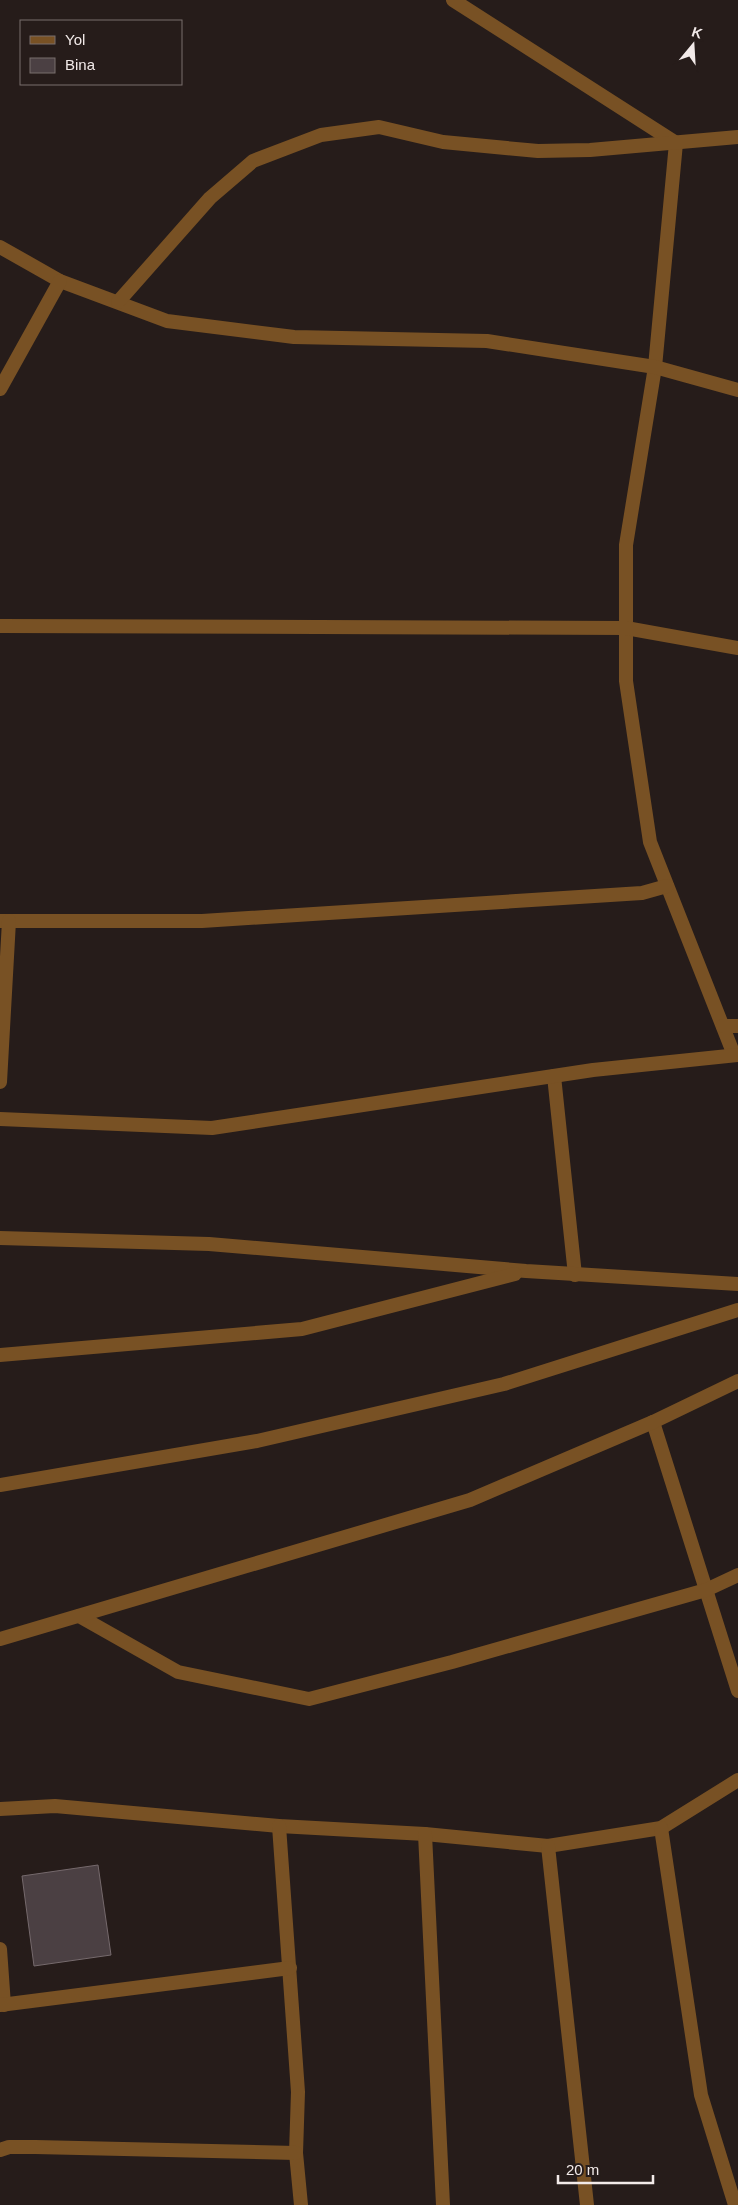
<svg xmlns="http://www.w3.org/2000/svg" width="738" height="2205" viewBox="0 0 738 2205" font-family="Helvetica,sans-serif">
<style>
.building{fill:#4b4043;stroke:#75696c}
.lines{fill:none;stroke-linecap:round;stroke-linejoin:round}
.minor{stroke:#785124;stroke-width:14}
.tertiary{stroke:#785124;stroke-width:14}
</style>
<rect width="100%" height="100%" fill="#261c1a"/>
<polygon class="building" points="98,1865 111,1955 34,1966 22,1876"/>
<g class="lines">
<g class="minor">
<polyline points="453,0 676,143"/>
<polyline points="676,143 655,367 626,545 626,681 650,842 734,1055"/>
<polyline points="0,247 60,281 167,321 294,337 487,341 655,367 738,390"/>
<polyline points="118,302 210,198 253,161 321,135 379,127 443,142 538,151 590,150 738,137"/>
<polyline points="0,389 60,281"/>
<polyline points="0,626 626,628 738,648"/>
<polyline points="0,921 202,921 642,893 667,886"/>
<polyline points="723,1026 738,1026"/>
<polyline points="554,1076 575,1275"/>
<polyline points="0,1082 9,921"/>
<polyline points="0,1119 212,1128 593,1070 738,1055"/>
<polyline points="0,1238 209,1244 526,1271 738,1284"/>
<polyline points="0,1355 302,1329 515,1274"/>
<polyline points="653,1422 738,1691"/>
<polyline points="0,1485 257,1441 504,1384 738,1310"/>
<polyline points="79,1616 178,1672 309,1699 452,1662 706,1590 738,1575"/>
<polyline points="0,1809 55,1806 279,1826 425,1834 548,1846 661,1828 738,1780"/>
<polyline points="279,1826 298,2092 296,2153 301,2205"/>
<polyline points="661,1828 701,2095 735,2205"/>
<polyline points="425,1834 443,2205"/>
<polyline points="548,1846 587,2205"/>
<polyline points="0,1949 4,2005"/>
<polyline points="0,2005 290,1968"/>
<polyline points="0,2150 9,2147 35,2147 296,2153"/>
</g>
<polyline class="tertiary" points="0,1639 470,1500 653,1422 738,1381"/>
</g>
<rect x="20" y="20" width="162" height="65" fill="#261c1a" stroke="#786e6d"/>
<rect x="30" y="36" width="25" height="8" fill="#785124" stroke="#786e6d"/>
<text x="65" y="45" font-size="15" fill="#f2eae9">Yol</text>
<rect x="30" y="58" width="25" height="15" fill="#4b4043" stroke="#786e6d"/>
<text x="65" y="70" font-size="15" fill="#f2eae9">Bina</text>
<g transform="translate(693 45) rotate(18)" stroke="#261c1a" stroke-width="4" paint-order="stroke">
<path d="M0-4L9 19L0 12L-9 19Z" fill="#f2eae9"/>
<text y="-8" font-size="14" font-weight="bold" text-anchor="middle" fill="#f2eae9">K</text>
</g>
<path d="M558 2175v8h95v-8" fill="none" stroke="#f2eae9" stroke-width="2.5"/>
<text x="566" y="2175" font-size="15" fill="#f2eae9" stroke="#261c1a" stroke-width="4" paint-order="stroke">20 m</text>
</svg>
